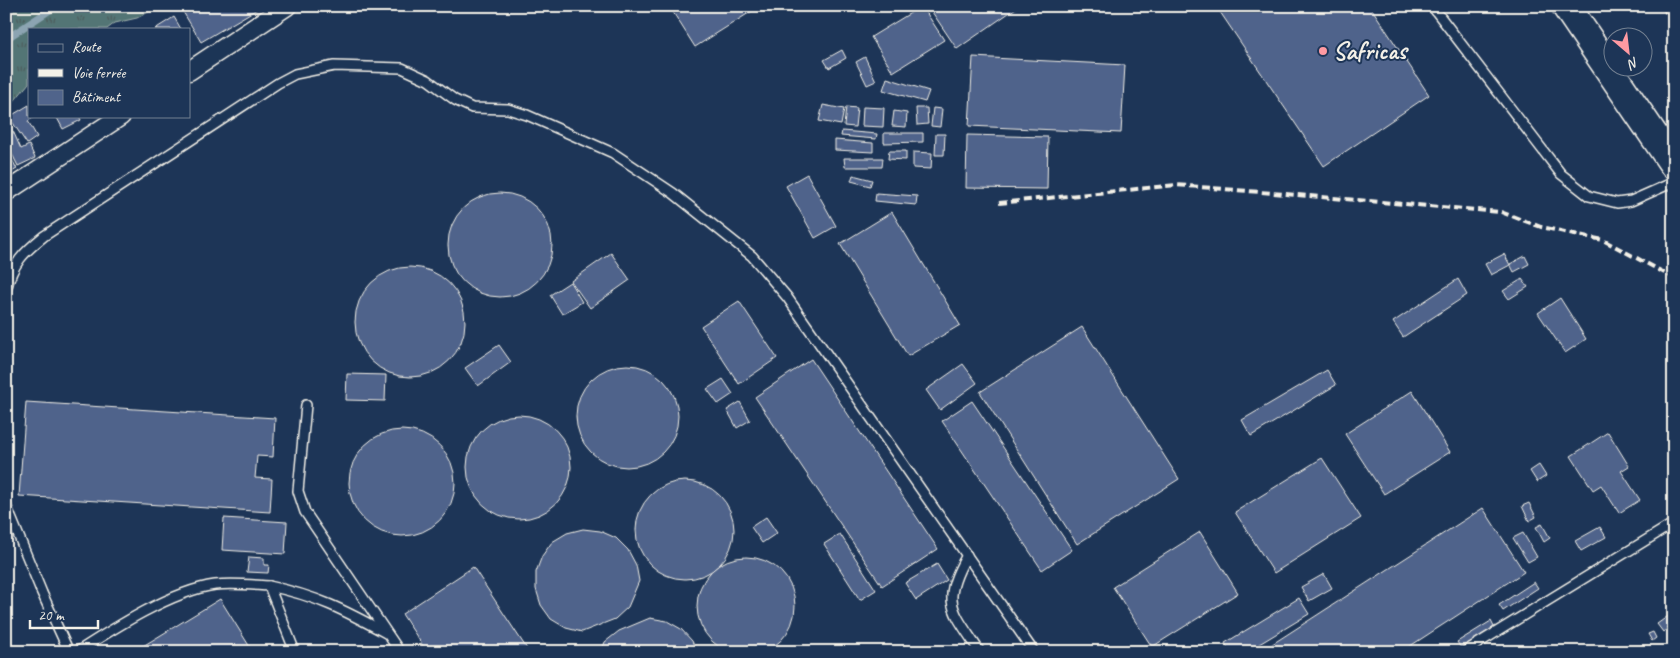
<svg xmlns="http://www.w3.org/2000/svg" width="1680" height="658" viewBox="0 0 1680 658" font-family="Caveat,sans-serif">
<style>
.grass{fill:url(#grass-tufts);stroke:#a4b3ae}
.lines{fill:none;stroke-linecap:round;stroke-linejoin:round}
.stream{stroke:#8ca4b2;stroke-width:7}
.building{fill:#50648b;stroke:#f4f1e8}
.service-casing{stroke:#f4f1e8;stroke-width:12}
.minor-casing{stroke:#f4f1e8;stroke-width:21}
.primary-casing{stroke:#f4f1e8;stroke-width:31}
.service{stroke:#1d3557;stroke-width:9}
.minor{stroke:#1d3557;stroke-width:18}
.primary{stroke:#1d3557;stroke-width:28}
.rail{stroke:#f4f1e8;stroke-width:4;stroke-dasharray:8 4;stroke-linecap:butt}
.poi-dot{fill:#ff9aa2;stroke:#1d3557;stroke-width:2}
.labels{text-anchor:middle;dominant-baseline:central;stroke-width:4;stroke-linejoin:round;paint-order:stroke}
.poi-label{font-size:25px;font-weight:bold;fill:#f4f1e8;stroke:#1d3557;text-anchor:start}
</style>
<defs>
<pattern id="grass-tufts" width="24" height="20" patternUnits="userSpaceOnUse" patternTransform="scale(1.25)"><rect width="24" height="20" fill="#537575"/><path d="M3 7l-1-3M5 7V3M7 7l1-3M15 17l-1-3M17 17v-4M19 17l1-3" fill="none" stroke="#4e5e5e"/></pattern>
</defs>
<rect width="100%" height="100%" fill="#1d3557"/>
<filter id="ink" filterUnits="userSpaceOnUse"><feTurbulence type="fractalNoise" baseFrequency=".02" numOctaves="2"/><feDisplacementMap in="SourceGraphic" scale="10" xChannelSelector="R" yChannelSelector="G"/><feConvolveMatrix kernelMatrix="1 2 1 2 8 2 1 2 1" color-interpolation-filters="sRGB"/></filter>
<g filter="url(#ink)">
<polygon class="grass" points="6,6 160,6 137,18 115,23 107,29 29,29 29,83 6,111"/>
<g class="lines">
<polyline class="stream" points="6,39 56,6"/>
</g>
<g class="building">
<polygon points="189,6 256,6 257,9 201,42 182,10"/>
<polygon points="676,6 760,6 695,47 671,9"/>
<polygon points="922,6 944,40 893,72 871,37"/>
<polygon points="928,6 1019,6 957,49"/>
<polygon points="1216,6 1370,6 1429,95 1324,166"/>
<polygon points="174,17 181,29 155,29"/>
<polygon points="842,50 846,58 829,68 824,60"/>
<polygon points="865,57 876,81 867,85 856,62"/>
<polygon points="973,57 1125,65 1121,133 969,126"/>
<polygon points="887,78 929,91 925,102 883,90"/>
<polygon points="29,105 29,116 37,116 28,121 37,137 27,144 9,117"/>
<polygon points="823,105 844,109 841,125 819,121"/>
<polygon points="846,107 857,108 855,127 844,126"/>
<polygon points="863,107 884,108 883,127 862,126"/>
<polygon points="916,108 927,108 928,124 917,125"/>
<polygon points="933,108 942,109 940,127 931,126"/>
<polygon points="894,111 907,113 906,127 892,126"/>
<polygon points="56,116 79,116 81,120 63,129"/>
<polygon points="13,131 21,149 29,145 35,158 18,166 6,142 6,134"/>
<polygon points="842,131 877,134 876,139 841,136"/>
<polygon points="884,133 923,133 923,142 884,143"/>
<polygon points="936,134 945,134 944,155 935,155"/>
<polygon points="967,135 1048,137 1047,189 966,188"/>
<polygon points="835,140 873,143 873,152 835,150"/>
<polygon points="889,151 906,151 906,160 888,159"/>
<polygon points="913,152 932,153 931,169 913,168"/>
<polygon points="10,156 17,169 6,175 6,158"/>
<polygon points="844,158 883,158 882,167 845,167"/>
<polygon points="807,174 836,226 815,238 786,186"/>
<polygon points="853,175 872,180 870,186 851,181"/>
<circle cx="500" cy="245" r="52"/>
<polygon points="876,193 917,196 916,205 875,201"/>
<polygon points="892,212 960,325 908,356 840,244"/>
<polygon points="611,253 630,280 590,308 571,281"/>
<polygon points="1504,254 1510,265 1491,275 1485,264"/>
<polygon points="1525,256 1529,264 1514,272 1510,264"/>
<circle cx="410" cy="322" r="55"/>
<polygon points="1458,279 1467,295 1403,337 1393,322"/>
<polygon points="1522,279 1528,287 1509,299 1503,291"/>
<polygon points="570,282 582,302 562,314 550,295"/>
<polygon points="1560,298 1586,339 1565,353 1538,313"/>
<polygon points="739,301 777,358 739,384 701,326"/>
<polygon points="1082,327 1179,479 1077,544 980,392"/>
<polygon points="499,345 511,362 478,386 465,368"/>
<polygon points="811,359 938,549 882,586 755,397"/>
<polygon points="963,364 977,383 940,410 926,390"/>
<circle cx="627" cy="416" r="51"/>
<polygon points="1327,370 1336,385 1251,436 1242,420"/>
<polygon points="347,374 386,375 385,401 346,400"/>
<polygon points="723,379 733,394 718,404 707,389"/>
<polygon points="1412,391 1450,452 1384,494 1345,434"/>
<polygon points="972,401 1072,550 1042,570 942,421"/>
<polygon points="26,402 275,418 273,457 257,456 255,478 272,479 270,512 19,496"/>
<polygon points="740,402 750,420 737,428 727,410"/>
<circle cx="519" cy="467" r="52"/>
<circle cx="402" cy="483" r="53"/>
<polygon points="1608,432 1629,466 1621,471 1640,500 1619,513 1601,485 1593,490 1571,456"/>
<polygon points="1322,458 1361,518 1274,573 1235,512"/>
<polygon points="1539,465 1546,476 1537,482 1530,471"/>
<circle cx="685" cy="530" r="49"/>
<polygon points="1529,503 1536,517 1529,521 1522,506"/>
<polygon points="1483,508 1524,572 1401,652 1260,652"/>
<polygon points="766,517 777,533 762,543 751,527"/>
<polygon points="224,518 287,522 285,554 222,550"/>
<polygon points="1542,524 1550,538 1544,542 1536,527"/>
<polygon points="1600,527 1606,537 1581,551 1575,541"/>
<polygon points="583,529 600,531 616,538 628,550 636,565 639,581 628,607 615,619 582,632 566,628 551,619 541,605 536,589 536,572 542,556 552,542 567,533"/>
<polygon points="1200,532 1238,593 1152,647 1113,587"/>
<polygon points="1523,533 1537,557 1528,562 1513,538"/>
<polygon points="840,534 876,590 860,600 824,544"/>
<circle cx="746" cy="606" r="49"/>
<polygon points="249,557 264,558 264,565 269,565 268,573 247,572"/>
<polygon points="937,564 947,580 916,600 905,583"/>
<polygon points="473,567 529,652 427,652 402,614"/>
<polygon points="1324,574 1332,588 1309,601 1301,587"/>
<polygon points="1534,582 1538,588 1503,611 1499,605"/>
<polygon points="1299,598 1309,614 1246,652 1230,652 1225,643"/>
<polygon points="220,599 253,652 146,652 143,646"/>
<polygon points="1674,612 1674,624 1663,632 1657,624"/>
<polygon points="650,618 667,621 681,629 692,641 697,652 601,652 605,642 619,631"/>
<polygon points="1491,621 1494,627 1461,648 1457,642"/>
<polygon points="1653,632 1656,638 1652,641 1648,634"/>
</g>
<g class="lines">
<g class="service-casing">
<g id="service">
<polyline points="1432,6 1561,174 1589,196 1617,203 1631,201 1674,182"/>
<path d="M6,290C13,263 23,253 44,236L278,83L295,74L334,66L402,68L428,80L455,100L472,108L508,109L527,115L613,153L673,193L752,256L787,297L1034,652"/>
<polyline points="306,405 298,491 305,512 400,652"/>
<polyline points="6,505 42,593 69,652"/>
<path d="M967,555C940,603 952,609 980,652"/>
<path d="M269,586C317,596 344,610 386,633"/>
<path d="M77,652C114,628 172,591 215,585C233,583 251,585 269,586L295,652"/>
<polyline points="1464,652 1674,523"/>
</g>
</g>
<g class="minor-casing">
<g id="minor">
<polyline points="189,71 287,6"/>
<polyline points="6,192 121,116"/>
</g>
</g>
<g class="primary-casing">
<polyline id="primary" points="1566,6 1674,165"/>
</g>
<use href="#service" class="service"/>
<use href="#minor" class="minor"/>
<use href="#primary" class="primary"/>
<g class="rail">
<polyline points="1662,6 1674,24"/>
<polyline points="999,203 1176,185 1501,212 1541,227 1603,240 1674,278"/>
</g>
</g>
</g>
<circle class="poi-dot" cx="1323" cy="51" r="5"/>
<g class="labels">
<g class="poi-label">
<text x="1333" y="51">Safricas</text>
</g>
</g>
<rect width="1680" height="658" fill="none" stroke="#1d3557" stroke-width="25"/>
<rect x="12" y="12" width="1655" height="633" fill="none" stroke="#f4f1e8" stroke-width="2" filter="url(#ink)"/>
<rect x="28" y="28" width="162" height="90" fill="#1d3557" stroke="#738091"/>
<rect x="38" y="44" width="25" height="8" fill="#1d3557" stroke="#738091"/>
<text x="72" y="52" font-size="15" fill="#f4f1e8">Route</text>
<rect x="38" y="69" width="25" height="8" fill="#f4f1e8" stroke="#738091"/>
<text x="72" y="78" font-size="15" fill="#f4f1e8">Voie ferrée</text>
<rect x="38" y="90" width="25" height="15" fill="#50648b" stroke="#738091"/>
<text x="72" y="102" font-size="15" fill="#f4f1e8">Bâtiment</text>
<g transform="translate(1628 52) rotate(152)"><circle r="24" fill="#1d3557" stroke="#738091"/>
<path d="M0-4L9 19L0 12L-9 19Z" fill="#ff9aa2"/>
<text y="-8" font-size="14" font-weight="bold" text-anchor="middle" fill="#f4f1e8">N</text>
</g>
<path d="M30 620v8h68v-8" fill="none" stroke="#f4f1e8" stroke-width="2.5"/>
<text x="38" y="620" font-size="15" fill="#f4f1e8" stroke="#1d3557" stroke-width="4" paint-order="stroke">20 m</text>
</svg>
